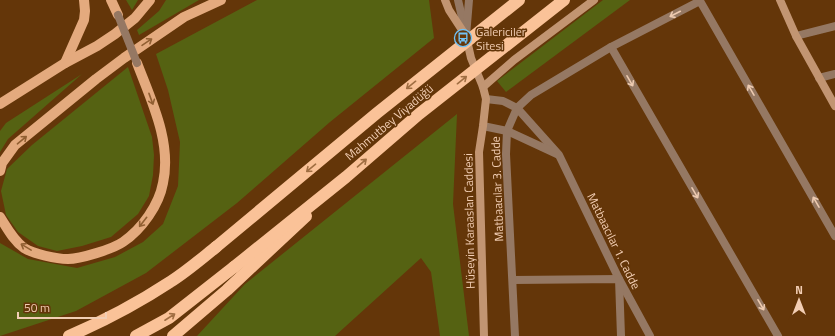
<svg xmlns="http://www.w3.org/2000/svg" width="835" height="336" viewBox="0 0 835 336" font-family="'Titillium Web',sans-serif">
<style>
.green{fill:#556212}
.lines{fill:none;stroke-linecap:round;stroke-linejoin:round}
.minor{stroke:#957863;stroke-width:8}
.secondary{stroke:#c29572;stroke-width:8}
.primary{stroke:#e4aa7e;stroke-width:10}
.motorway{stroke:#fac298;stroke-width:12}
.minor-bridge{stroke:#957863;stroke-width:8}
.motorway-bridge{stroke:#fac298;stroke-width:12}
.oneway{stroke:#edcab0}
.oneway2{stroke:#915f32}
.oneway3{stroke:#a06e42}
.labels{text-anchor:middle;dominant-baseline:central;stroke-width:3;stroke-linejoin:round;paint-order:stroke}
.poi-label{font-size:12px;fill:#f2ceb4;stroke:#643609;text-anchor:start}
.street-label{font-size:12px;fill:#f2ceb4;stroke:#643609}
</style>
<rect width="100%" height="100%" fill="#643609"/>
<g class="green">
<polygon points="126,0 138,0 132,10"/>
<polygon points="166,0 199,0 139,35 137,30 159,11"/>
<polygon points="257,0 429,0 434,38 330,122 237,203 146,273 76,311 0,336 0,243 28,259 77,268 115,257 143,242 163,224 178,186 180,142 168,90 156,54"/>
<polygon points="603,0 630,0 506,92 497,81"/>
<polygon points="128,67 152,137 154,155 153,175 149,196 138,214 111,237 82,246 57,251 38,246 18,232 6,215 1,191 7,169 32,145"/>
<polygon points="82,74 8,139 0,152 0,131 6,123"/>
<polygon points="457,114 453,204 469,336 440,336 431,272 421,258 335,336 197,336 245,284"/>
</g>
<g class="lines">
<g class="minor">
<polyline points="458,0 465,30"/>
<polyline points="466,36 469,0"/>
<polyline points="796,36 835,26"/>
<polyline points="611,47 778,336"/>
<polyline points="819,78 835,74"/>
<polyline points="486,99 503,101 517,108 559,155 619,279 650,336"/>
<polyline points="483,126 507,131 557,154"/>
<polyline points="513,280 619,279 621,336"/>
<polyline points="515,336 506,154 507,131 517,108 531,95 611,47 700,1 835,236"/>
</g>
<g class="secondary">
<polyline points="445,0 449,10 466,36 471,58 483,87 486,99 483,126 479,152 484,336"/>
<polyline points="780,0 796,36 835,106"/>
<polyline points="483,87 514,60 594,0"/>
</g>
<g class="primary">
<polyline points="111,0 118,15"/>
<polyline points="65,63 84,20 85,11 84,0"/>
<polyline points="0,104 65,63 97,46 115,34 135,18 150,0"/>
<polyline points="0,171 2,163 15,145 96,79 124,58 184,17 221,0"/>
<path d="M0,217C7,228 13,240 24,248C34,254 56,259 68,259C80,259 113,249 123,242C142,229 159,205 163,183C172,142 151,100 137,63"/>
</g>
<g class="motorway">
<path d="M69,336C104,321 138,303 170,282C186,272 201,259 216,247"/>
<polyline points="136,336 169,318 234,267"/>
<polyline points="173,336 227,290 306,216"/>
</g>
<polyline class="minor-bridge" points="118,15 137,63"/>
<g class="motorway-bridge">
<polyline points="216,247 377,113 519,0"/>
<polyline points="234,267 346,177 419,114 564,0"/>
</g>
</g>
<defs><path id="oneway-shaft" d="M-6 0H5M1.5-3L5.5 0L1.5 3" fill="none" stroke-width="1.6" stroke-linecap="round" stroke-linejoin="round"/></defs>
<g class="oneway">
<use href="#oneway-shaft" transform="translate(675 14) rotate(153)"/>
<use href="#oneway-shaft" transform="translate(630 81) rotate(60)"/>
<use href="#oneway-shaft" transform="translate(751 90) rotate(-120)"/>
<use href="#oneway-shaft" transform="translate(695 193) rotate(60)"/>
<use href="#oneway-shaft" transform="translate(816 202) rotate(-120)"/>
<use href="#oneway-shaft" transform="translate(761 305) rotate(60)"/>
</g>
<g class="oneway2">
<use href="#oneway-shaft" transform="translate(147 42) rotate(-34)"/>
<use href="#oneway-shaft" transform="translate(151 99) rotate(70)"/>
<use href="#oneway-shaft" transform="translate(22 140) rotate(-40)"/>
<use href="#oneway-shaft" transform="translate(143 222) rotate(128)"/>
<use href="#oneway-shaft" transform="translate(26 247) rotate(-149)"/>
</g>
<g class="oneway3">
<use href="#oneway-shaft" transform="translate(462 80) rotate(-39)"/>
<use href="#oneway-shaft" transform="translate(411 85) rotate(141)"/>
<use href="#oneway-shaft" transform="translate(362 163) rotate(-41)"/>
<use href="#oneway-shaft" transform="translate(311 168) rotate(140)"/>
<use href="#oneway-shaft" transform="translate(170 317) rotate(-33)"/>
</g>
<defs>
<g id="bus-ring" transform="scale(0.9)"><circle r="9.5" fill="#643609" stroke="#71c1f5" stroke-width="1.5"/><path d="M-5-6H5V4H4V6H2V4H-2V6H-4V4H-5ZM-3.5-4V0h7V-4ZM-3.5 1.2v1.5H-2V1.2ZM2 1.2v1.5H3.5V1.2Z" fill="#71c1f5"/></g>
</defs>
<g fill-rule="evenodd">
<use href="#bus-ring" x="463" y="38"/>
</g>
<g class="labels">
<g class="poi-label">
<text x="476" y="31">Galericiler<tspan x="476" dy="14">Sitesi</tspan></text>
</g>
<g class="street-label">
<text transform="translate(389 122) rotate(-40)">Mahmutbey Viyadüğü</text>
<text transform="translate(497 189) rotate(-92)">Matbaacılar 3. Cadde</text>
<text transform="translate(469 221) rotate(-91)">Hüseyin Karaaslan Caddesi</text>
<text transform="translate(614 241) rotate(64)">Matbaacılar 1. Cadde</text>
</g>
</g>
<g transform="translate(799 300)" stroke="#643609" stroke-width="3" paint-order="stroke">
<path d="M0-3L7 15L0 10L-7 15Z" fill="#f2ceb4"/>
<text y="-6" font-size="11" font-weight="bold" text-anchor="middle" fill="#f2ceb4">N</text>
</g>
<path d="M18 312v6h88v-6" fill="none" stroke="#f2ceb4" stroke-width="2"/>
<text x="24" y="312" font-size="12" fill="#f2ceb4" stroke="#643609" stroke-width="3" paint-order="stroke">50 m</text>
</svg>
